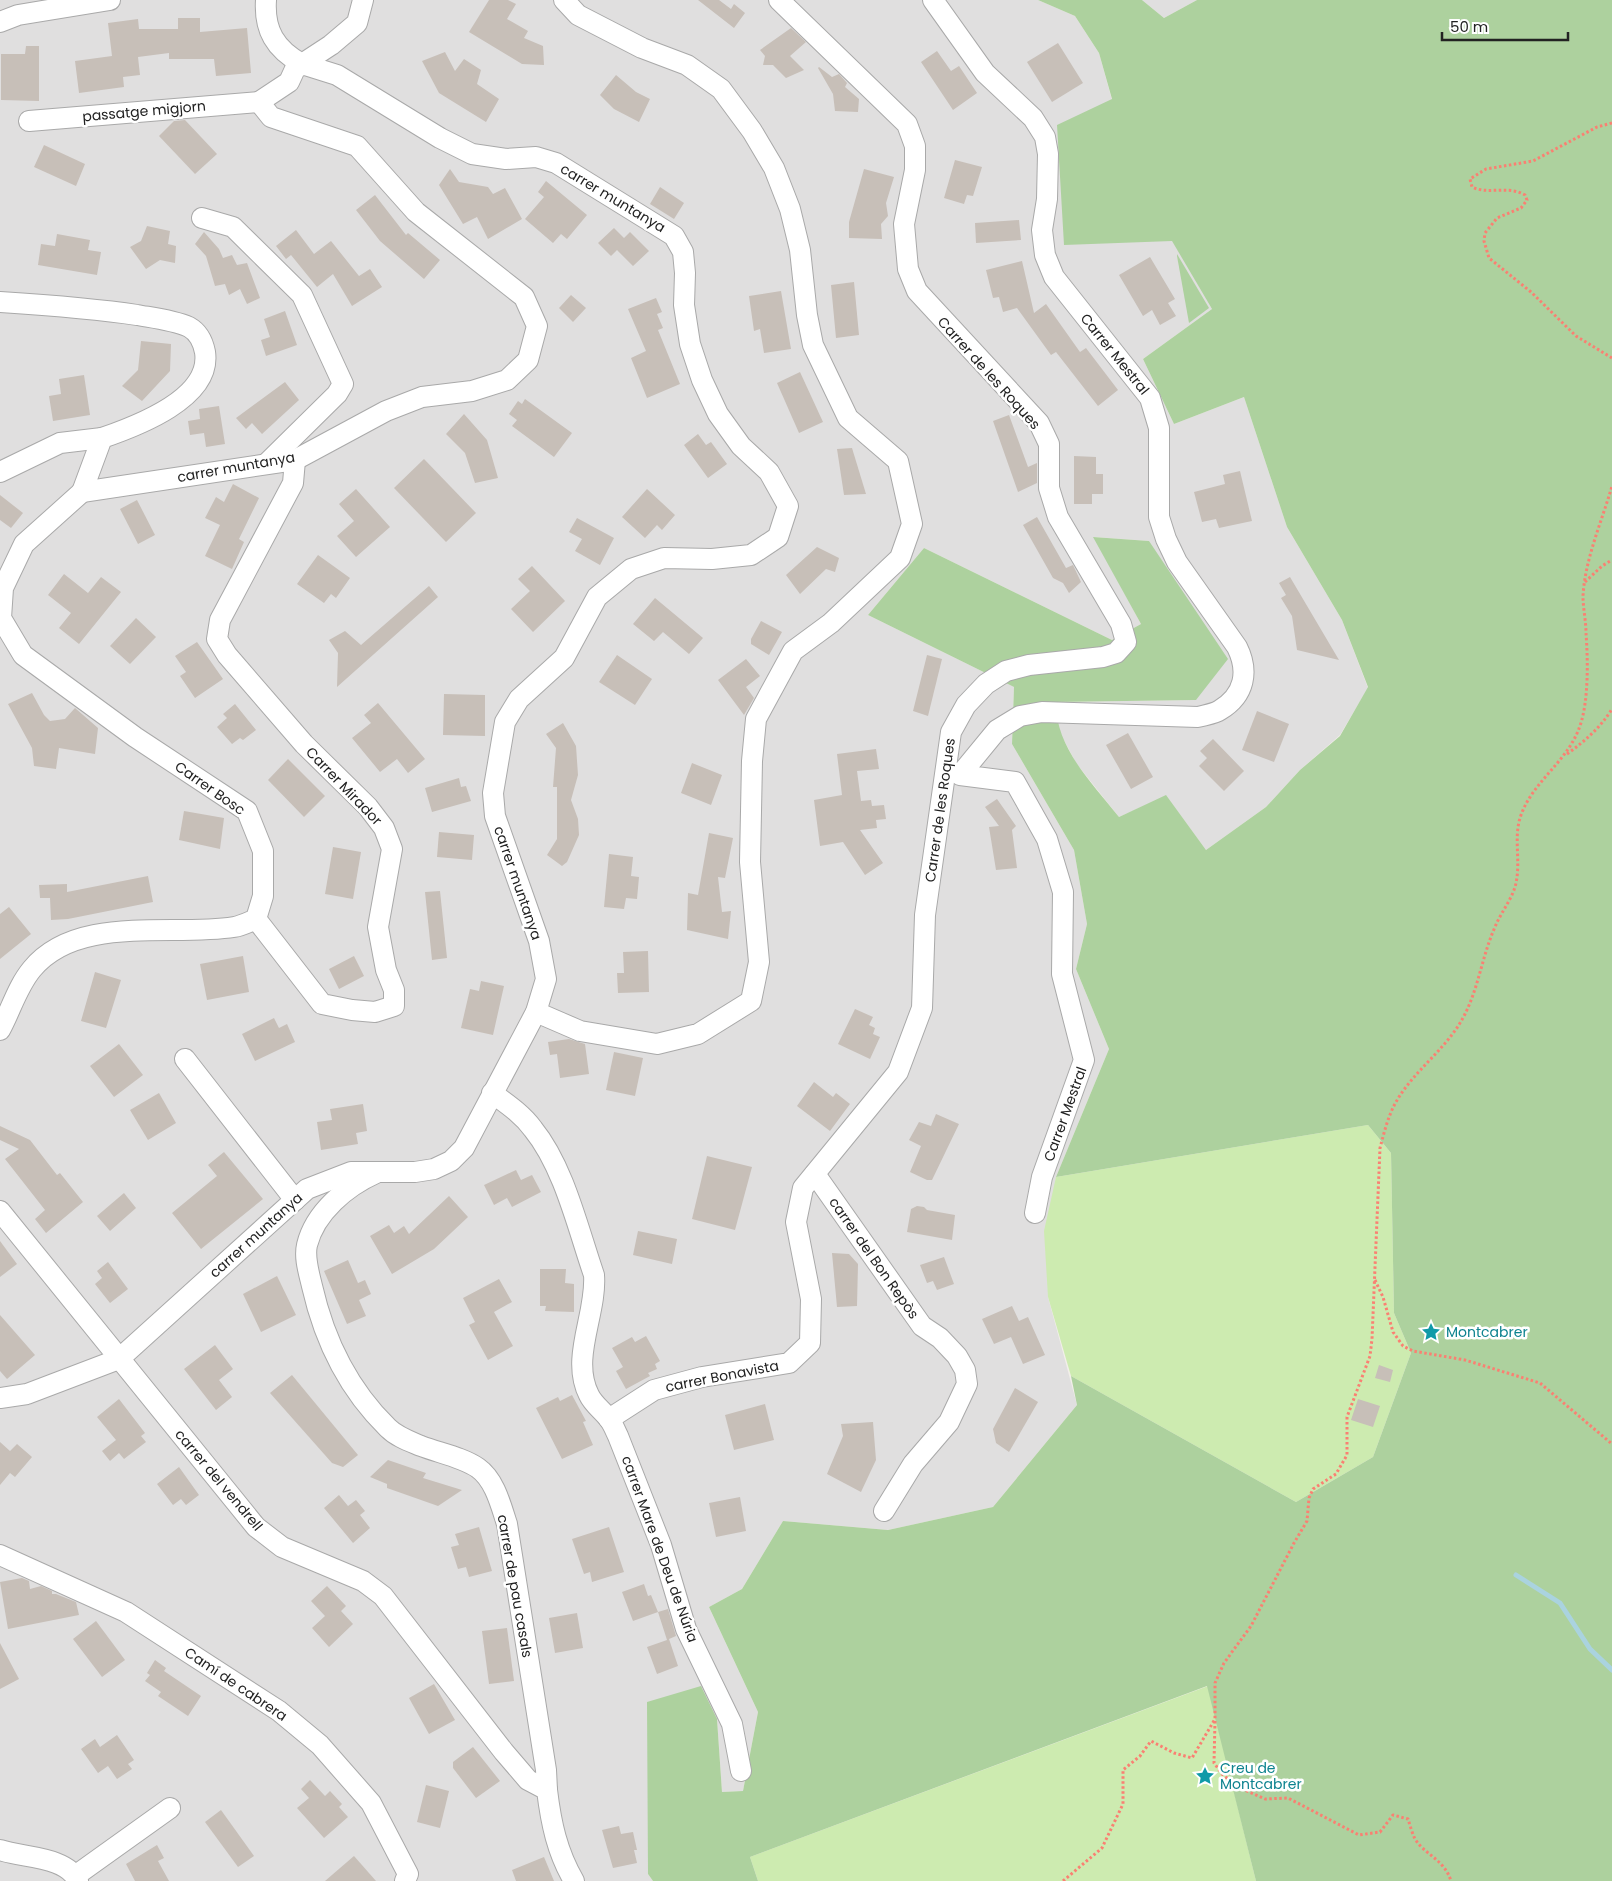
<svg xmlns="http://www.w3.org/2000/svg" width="1612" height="1881" viewBox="0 0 1612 1881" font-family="Poppins,sans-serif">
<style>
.residential{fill:#e0dfdf}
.grass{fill:#cdebb0}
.forest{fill:#add19e}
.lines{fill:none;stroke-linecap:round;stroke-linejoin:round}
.stream{stroke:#aad3df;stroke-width:5}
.building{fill:#c7bfb8}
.street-casing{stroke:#a9a9a9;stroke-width:22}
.path{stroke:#fa8072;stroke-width:3;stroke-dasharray:2.5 2.5;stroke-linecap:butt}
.street{stroke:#fff;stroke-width:20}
.labels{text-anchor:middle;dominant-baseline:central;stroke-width:5;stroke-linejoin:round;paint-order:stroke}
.street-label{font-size:14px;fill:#222;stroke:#fff}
.culture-label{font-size:14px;fill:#0d838f;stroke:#fff;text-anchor:start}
</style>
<rect width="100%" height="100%" fill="#f2efe9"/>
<g class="residential">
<polygon points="0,0 1038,0 1075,16 1099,53 1112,100 1172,240 1212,309 1143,359 1174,424 1244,397 1287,527 1342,620 1368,688 1340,735 1300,770 1266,807 1206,850 1166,796 1119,817 1076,763 1057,727 1056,702 1196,700 1149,541 1094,537 1141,624 1112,640 924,548 868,615 1014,687 1012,744 1074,850 1087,924 1076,969 1109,1049 1056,1177 1048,1297 1077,1405 993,1507 888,1530 783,1521 742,1589 709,1607 758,1712 743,1791 722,1792 717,1719 648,1874 653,1881 0,1881"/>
<polygon points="1142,0 1197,0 1164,18"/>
</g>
<g class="grass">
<polygon points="1368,1125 1391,1153 1394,1313 1411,1353 1373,1457 1296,1502 1071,1376 1048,1297 1044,1231 1056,1177"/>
<polygon points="1208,1686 1256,1881 758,1881 750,1857"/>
</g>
<g class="forest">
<path d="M1038,0H1142L1164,18L1197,0H1612V1881H1256L1207,1686L750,1857L758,1881H653L648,1874L647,1702L701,1686L717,1719L722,1792L743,1791L758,1712L709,1607L742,1589L783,1521L888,1530L993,1507L1077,1405L1071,1376L1296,1502L1373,1457L1411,1353L1394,1313L1391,1153L1368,1125L1056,1177L1109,1049L1076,969L1087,924L1074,850L1012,744L1014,687L868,615L924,548L1112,640L1141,624L1093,537L1149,541L1228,659L1196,700L1056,702C1055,747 1092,783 1119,817L1166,795L1206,850L1266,807L1300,770L1340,736L1368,687L1342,620L1287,527L1244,397L1174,424L1143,359L1212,309L1172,241L1064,245L1057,125L1112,99L1099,53L1075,16Z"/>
<polygon points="1177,254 1209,308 1189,323 1177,256"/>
</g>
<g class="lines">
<polyline class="stream" points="1516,1575 1560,1603 1590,1649 1612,1670"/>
</g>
<g class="building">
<polygon points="489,0 508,0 516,4 507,19 528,31 524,38 543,46 544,65 522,64 469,32"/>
<polygon points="698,0 719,0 731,9 734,4 745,13 734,28"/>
<polygon points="178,18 200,18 200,32 247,28 251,73 216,76 214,59 169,59 169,53 138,57 140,75 123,77 124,87 79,93 75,61 112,56 108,23 138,19 139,29 178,29"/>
<polygon points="791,28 806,42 790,56 804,70 786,78 773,65 763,65 765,56 760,50"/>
<polygon points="1058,43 1083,83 1052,102 1027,62"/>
<polygon points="26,46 39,46 39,101 1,100 1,54 25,54"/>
<polygon points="937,51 951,71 959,66 977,93 953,110 921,62"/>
<polygon points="445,52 455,71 464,59 481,70 477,84 499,99 486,122 439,93 422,61"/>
<polygon points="819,67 832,77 839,74 847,83 845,87 859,99 858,112 835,111 833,94 818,68"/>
<polygon points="616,75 636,92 650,99 639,122 614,109 600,95"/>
<polygon points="185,120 217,154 195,174 159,136 174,121"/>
<polygon points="44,145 85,164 76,186 34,167"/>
<polygon points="955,160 982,167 973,196 967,195 964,204 944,198"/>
<polygon points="450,169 459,182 488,187 493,194 505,188 522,219 488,239 477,217 463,224 439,185"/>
<polygon points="864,169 894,177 886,203 888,216 881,224 882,239 849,238 849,222"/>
<polygon points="546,181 587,215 567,239 561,234 553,243 525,219 544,197 538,192"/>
<polygon points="660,187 684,203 674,219 650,204"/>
<polygon points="375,195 406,235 408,233 440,260 424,279 380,241 356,210"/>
<polygon points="1019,220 1021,240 976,243 975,223"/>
<polygon points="147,226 170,231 168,244 176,246 175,263 160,260 146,269 130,247 141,241"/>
<polygon points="614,228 624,238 630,232 649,251 633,266 617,250 611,256 598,243"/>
<polygon points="296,230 314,254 331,241 359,276 370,269 382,287 352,306 333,274 317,287 291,255 286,259 276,246"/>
<polygon points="204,232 219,249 223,258 232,255 237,265 247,263 260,298 247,304 240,289 229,295 225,284 215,286 206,256 195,244"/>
<polygon points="57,234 90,240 88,250 101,252 97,275 38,265 41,244 55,246"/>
<polygon points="1150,257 1175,299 1168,303 1176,316 1160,325 1152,310 1143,316 1119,275"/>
<polygon points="1022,261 1034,313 1046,304 1080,352 1086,348 1118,390 1098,406 1056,352 1051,355 1017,308 1003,312 999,297 993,298 986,270"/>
<polygon points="854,282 859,335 836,338 831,285"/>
<polygon points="781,291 791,349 764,353 760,329 754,331 749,296"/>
<polygon points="571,295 586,308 573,322 559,308"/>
<polygon points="656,298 662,312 657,314 663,328 658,330 680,384 647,398 631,358 646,351 628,309"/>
<polygon points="285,311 297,345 266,356 261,340 270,337 264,319"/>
<polygon points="141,341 171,344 170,371 142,401 122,386 138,370"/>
<polygon points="800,372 823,422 799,433 777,383"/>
<polygon points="84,375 90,415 53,421 49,396 61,394 59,379"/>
<polygon points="285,382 299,400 262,434 252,423 246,429 236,418"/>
<polygon points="525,399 572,433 554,457 512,426 517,420 509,414 518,401 522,404"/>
<polygon points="219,406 225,444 206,447 204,433 190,435 188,421 200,419 199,409"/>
<polygon points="464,414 487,440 498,478 475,483 465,453 446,434"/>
<polygon points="1009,415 1028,467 1037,463 1037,483 1018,492 993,421"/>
<polygon points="698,434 706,445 711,442 727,464 708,478 684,445"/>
<polygon points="852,448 866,494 844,495 837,449"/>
<polygon points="1074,456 1096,457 1096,474 1103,474 1103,494 1092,494 1092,504 1074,504"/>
<polygon points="424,459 476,513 446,542 394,488"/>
<polygon points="1240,471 1252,521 1219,528 1216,519 1202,522 1194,492 1225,484 1223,475"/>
<polygon points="233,484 259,498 239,539 244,542 232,569 205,556 220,525 205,518 216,497 224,502"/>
<polygon points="356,489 390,527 356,557 337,536 354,521 339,504"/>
<polygon points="647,489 675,515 662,530 657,525 645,538 622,517"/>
<polygon points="0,495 23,513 11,528 0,520"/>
<polygon points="137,500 155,535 138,544 120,509"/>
<polygon points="1037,517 1066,568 1073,565 1081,582 1069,593 1063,583 1053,578 1023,525"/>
<polygon points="577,518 614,538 600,565 575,551 582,539 569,532"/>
<polygon points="817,547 839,558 835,572 826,569 800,594 786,575"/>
<polygon points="318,555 350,578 336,598 331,594 324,603 297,584"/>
<polygon points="532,566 565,601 533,632 511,609 530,591 518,579"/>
<polygon points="64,574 88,593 101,577 121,592 79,644 59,628 71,613 48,595"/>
<polygon points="1290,577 1339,660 1297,650 1292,616 1281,598 1286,595 1279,583"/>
<polygon points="429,586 438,597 337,687 338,653 329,640 345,631 361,645"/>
<polygon points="655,598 703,638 689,654 663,632 654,641 633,624"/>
<polygon points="136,618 156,637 130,664 110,646"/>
<polygon points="761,621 782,632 769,655 751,644 751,639"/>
<polygon points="197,642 223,679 195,698 180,676 186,672 175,656"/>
<polygon points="617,655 652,679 635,705 599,682"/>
<polygon points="927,655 942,659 928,716 913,711"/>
<polygon points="746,659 760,676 746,687 754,698 744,715 718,680"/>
<polygon points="32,693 44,715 50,721 65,719 75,708 98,728 95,754 59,748 56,769 34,766 32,748 8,704"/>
<polygon points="444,694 485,695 485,736 443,735"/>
<polygon points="378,703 425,759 408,773 397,759 380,772 352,738 371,723 364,715"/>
<polygon points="235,704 256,730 243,740 240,738 232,744 217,727 227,718 223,714"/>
<polygon points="1257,711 1289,724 1274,762 1242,750"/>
<polygon points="563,723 576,746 578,775 571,800 578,819 579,835 567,862 562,866 547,855 557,839 557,787 553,787 556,748 546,734"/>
<polygon points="1128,733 1153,777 1131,789 1106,745"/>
<polygon points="1213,739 1244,771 1224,791 1199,766 1207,758 1200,751"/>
<polygon points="876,749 879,769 857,771 861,801 871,800 872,806 884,805 886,819 876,820 877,828 860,830 883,863 865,875 843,842 820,846 814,800 842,795 837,754"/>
<polygon points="288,759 325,796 304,817 268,780"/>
<polygon points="692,763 722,775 711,805 681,793"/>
<polygon points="459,778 461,787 466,786 471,801 432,812 425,788"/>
<polygon points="997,799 1016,826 1012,830 1017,868 996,870 989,827 999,826 985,807"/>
<polygon points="184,811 224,818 220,849 179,840"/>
<polygon points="439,832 474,835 472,860 437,857"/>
<polygon points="709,833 733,838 725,878 718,877 722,912 731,911 728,939 687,930 688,893 698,895"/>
<polygon points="333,847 361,852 353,899 325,894"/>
<polygon points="609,854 633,857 631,876 639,877 637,899 626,898 624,909 604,907"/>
<polygon points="148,876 153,902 68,919 51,920 50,898 40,898 39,885 67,884 67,892"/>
<polygon points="440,891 447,958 432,960 425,892"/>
<polygon points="9,907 31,934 0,959 0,914"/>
<polygon points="648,951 649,992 618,993 617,973 624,973 623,952"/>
<polygon points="243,956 249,992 207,1000 200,964"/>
<polygon points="354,956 364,976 339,989 329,969"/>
<polygon points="95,972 121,980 106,1028 81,1021"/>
<polygon points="481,981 504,986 493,1035 461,1028 470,989 479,991"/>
<polygon points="855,1009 873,1017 869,1025 875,1028 873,1034 880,1037 870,1059 838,1044"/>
<polygon points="274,1018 279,1028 287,1024 295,1042 255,1061 242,1034"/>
<polygon points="569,1039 585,1044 589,1074 560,1078 557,1054 550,1055 548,1042"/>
<polygon points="119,1044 143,1075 114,1097 90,1066"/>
<polygon points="614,1052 643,1058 635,1096 606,1090"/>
<polygon points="814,1082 833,1097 836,1093 850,1104 830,1131 797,1106"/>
<polygon points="159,1093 176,1123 148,1140 130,1110"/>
<polygon points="363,1104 367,1131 356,1133 358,1144 321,1150 317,1122 332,1120 330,1109"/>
<polygon points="936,1114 959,1124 932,1180 927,1180 910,1172 921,1146 909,1140 919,1122 931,1126"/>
<polygon points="0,1126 30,1140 57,1175 60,1173 83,1202 46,1233 35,1219 45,1210 5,1159 19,1149 0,1140"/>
<polygon points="224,1152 263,1199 201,1249 172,1213 217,1176 208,1165"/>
<polygon points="707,1156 752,1167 735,1230 692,1219"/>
<polygon points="516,1170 521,1180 532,1175 541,1192 512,1207 507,1198 494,1205 484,1185"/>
<polygon points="124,1193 136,1208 110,1231 97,1216"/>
<polygon points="449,1196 468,1217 434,1249 392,1274 370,1236 389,1225 394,1233 404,1226 409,1234"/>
<polygon points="917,1206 924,1207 927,1210 955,1215 952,1240 907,1232 911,1209"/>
<polygon points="638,1231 677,1239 672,1264 633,1255"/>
<polygon points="0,1241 17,1264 0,1277"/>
<polygon points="832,1253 849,1254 858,1264 857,1306 837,1307"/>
<polygon points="944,1257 954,1284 937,1290 933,1281 927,1283 920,1265"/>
<polygon points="348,1260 358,1283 365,1280 371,1294 359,1300 366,1316 347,1324 324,1271"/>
<polygon points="108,1262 128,1289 110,1303 95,1284 102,1278 97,1271"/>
<polygon points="540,1269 566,1269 565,1283 574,1284 574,1312 545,1311 546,1306 540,1306"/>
<polygon points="277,1276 296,1315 261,1332 243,1294"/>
<polygon points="499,1279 512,1302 494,1312 513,1346 488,1360 469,1325 475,1322 463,1298"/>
<polygon points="1012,1306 1019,1321 1028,1317 1045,1355 1023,1364 1011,1337 994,1344 982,1319"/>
<polygon points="0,1315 35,1355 7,1379 0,1371"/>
<polygon points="646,1336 660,1361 655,1364 657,1369 648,1373 650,1376 626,1389 616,1371 623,1367 612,1348 632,1337 635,1342"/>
<polygon points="215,1345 233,1369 219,1380 232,1397 216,1410 184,1369"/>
<polygon points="1379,1365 1393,1370 1390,1382 1375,1378"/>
<polygon points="292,1375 358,1455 343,1467 332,1463 270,1393"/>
<polygon points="1015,1388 1038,1402 1009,1452 996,1443 993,1429"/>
<polygon points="572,1395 586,1421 583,1422 593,1445 562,1459 536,1408 558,1397 560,1401"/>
<polygon points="119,1399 145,1433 141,1436 146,1442 124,1459 119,1453 110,1461 102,1451 116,1440 97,1417"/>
<polygon points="1358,1399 1380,1406 1373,1427 1351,1420"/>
<polygon points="765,1404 774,1440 734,1450 725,1415"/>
<polygon points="873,1422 876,1460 861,1492 827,1474 843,1436 841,1424"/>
<polygon points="0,1442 10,1451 17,1444 32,1457 15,1477 10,1473 0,1485"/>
<polygon points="388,1460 426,1473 423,1478 462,1490 438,1506 387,1488 387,1484 370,1477"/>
<polygon points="179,1467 199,1495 186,1505 181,1499 173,1505 157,1484"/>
<polygon points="339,1495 348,1506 356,1500 365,1511 360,1515 370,1528 353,1543 324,1508"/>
<polygon points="740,1497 746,1531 716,1537 709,1503"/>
<polygon points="479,1527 492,1571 469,1577 466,1567 458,1569 451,1547 459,1545 455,1534"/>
<polygon points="609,1527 624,1572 592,1582 590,1572 584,1574 572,1539"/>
<polygon points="22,1578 29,1581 30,1589 41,1586 52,1591 52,1594 56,1594 76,1602 79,1615 8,1629 0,1582"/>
<polygon points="644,1584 648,1596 651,1595 658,1612 668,1609 676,1636 669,1639 678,1666 657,1674 647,1647 667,1640 658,1612 633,1621 622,1592"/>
<polygon points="327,1586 346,1606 341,1611 353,1624 329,1647 312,1628 325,1616 311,1601"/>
<polygon points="577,1613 583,1648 555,1653 549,1618"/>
<polygon points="96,1621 125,1660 102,1677 73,1639"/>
<polygon points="507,1628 514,1681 489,1684 482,1631"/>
<polygon points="0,1643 19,1679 0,1689"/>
<polygon points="155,1660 166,1668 164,1671 201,1696 188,1716 158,1696 161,1692 145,1681 150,1675 147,1673"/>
<polygon points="434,1684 455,1720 429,1734 409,1698"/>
<polygon points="117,1735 134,1760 128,1764 132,1769 117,1779 108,1766 98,1773 81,1749 95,1739 100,1747"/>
<polygon points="473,1747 500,1781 476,1798 453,1768 453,1762"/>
<polygon points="310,1780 325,1796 330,1791 342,1804 339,1807 348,1817 324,1838 297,1808 309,1798 301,1789"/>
<polygon points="426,1785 449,1791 440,1828 417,1822"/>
<polygon points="221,1810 254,1856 238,1867 205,1822"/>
<polygon points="619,1826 621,1834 633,1832 637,1850 634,1850 637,1863 613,1868 602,1830"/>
<polygon points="157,1845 164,1858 158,1861 169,1881 135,1881 126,1864"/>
<polygon points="354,1856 376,1881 325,1881"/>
<polygon points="544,1857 554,1881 516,1881 512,1870"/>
</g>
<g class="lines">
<g class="street-casing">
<g id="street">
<path d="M266,0C264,30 275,49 302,64L331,45L357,23L363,0"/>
<path d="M933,0L985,73L1033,118L1045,137L1048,154L1047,199L1042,230L1045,255L1054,277L1150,398L1159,428V517L1166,539L1177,562L1237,647C1249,671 1245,695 1220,710C1214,714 1205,715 1198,717L1042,712L1020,716L997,730L960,775L1015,782L1047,839L1063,892L1062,974L1084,1060L1042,1177L1035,1213"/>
<polyline points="0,22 18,15 110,0"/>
<polyline points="29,121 259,102"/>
<polyline points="202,218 233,227 302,295 343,384 337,394 267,463"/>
<path d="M0,302C46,305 91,308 137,315C154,318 173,320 189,327C198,332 203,342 205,352C212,398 137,426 102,438L82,492L295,460L386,411L422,397L472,391L507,380L528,360L537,326L524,297L416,212L357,146L271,117L259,102L289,82L295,69L302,64L337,75L440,138L472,154L506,159L536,157L556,163L674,236L683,252L685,273L684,305L690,344L702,380L718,414L741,446L769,472L788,506L778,537L751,555L712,559L664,558L631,569L597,597L564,658L519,699L505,722L493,793L495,816L539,941L546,979L536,1012L464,1148L451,1161L434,1169L415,1172H351L307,1189L119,1359L27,1394L0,1398"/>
<polyline points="0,472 60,443 102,438"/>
<polyline points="256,919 322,1004 352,1010 375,1012 394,1006 394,990 386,970 378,927 392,849 384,828 368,807 304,744 227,655 217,639 220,620 293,483 295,460"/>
<polyline points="536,1012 580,1031 657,1044 698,1034 751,1001 759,962 750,862 752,761 756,719 793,651 831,623 900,558 912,524 898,461 848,418 813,345 807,315 800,250 790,209 774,168 752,131 721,89 687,65 642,48 578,15 564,0"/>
<path d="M0,1030C11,1010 17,987 32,969C77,914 172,937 234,927C241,926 249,922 256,919L263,896V851L247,811L135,737L23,655L1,618L3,588L24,544L82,492"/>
<polyline points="185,1059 295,1200"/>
<path d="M492,1093C507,1104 522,1114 533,1129C564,1167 578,1229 594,1275C597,1314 570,1358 589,1395C593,1404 603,1411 609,1419C613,1424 615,1430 618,1436L661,1545L686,1629L732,1724L741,1771"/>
<path d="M376,1173C347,1186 315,1212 307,1245C304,1258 309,1273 312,1286C324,1339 348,1389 388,1428C397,1437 409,1441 421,1446C439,1453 462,1457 478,1468C495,1480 501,1506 507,1524L546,1770L547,1790"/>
<polyline points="815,1174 922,1326 940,1338 957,1356 965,1370 967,1384 949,1422 913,1464 884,1511"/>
<path d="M0,1211L256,1527L282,1547L363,1581L383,1596L504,1752L528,1780L547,1790C551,1823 557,1852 574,1881"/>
<polyline points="609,1419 654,1390 702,1377 789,1363 810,1343 811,1299 796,1222 803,1188 898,1072 922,1008 925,915 951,732 966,705 986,684 1006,671 1029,665 1103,657 1116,653 1126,642 1121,624 1058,517 1049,488 1049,444 1039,423 917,291 908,269 904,224 915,170 915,146 907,124 779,0"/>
<polyline points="0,1555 126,1612 279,1711 320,1745 371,1803 408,1874 405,1881"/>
<path d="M0,1850C23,1858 66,1856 78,1881"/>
<polyline points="75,1876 170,1808"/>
</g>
</g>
<g class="path">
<path d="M1612,123L1597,127L1533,161L1486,169L1470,179L1472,187C1488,195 1508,185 1525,195L1527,200L1521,208L1497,218L1485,233L1484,241L1489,258L1531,292L1576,336L1612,358"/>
<polyline points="1585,582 1602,566 1612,560"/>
<path d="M1567,754C1585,741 1600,728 1612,709"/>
<polyline points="1375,1280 1383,1297 1393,1332 1403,1346 1413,1351 1465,1360 1540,1383 1612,1444"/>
<path d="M1215,1721L1214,1763L1223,1775L1240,1788L1265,1799L1288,1798L1359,1835L1380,1832L1393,1815L1408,1819C1410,1825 1412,1833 1415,1839C1426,1856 1444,1859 1451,1881"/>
<path d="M1063,1881L1102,1848L1123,1804V1770L1140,1756L1151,1741L1174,1753L1192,1758L1215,1719V1683L1224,1663L1251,1626L1294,1543L1307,1521L1309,1498L1313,1489L1336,1474L1347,1455V1417L1370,1356L1372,1339L1380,1148C1384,1133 1388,1116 1396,1102C1414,1070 1447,1049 1464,1016C1479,987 1482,956 1495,927C1501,912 1513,898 1516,883C1521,860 1513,837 1521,815C1533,782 1565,763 1578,731C1589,706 1588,661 1586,633C1586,621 1583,608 1583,596C1585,559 1602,521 1612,486"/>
</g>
<use href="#street" class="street"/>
</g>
<defs>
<g id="sight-bare" transform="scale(1.5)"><path d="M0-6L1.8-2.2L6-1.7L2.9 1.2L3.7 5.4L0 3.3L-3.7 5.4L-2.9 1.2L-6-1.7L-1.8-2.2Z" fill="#0f9aa8" stroke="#fff" stroke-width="2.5" paint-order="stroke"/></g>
</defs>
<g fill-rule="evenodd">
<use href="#sight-bare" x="1431" y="1332"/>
<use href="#sight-bare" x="1205" y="1776"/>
</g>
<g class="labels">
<g class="street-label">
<text transform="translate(144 111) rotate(-5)">passatge migjorn</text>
<text transform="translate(613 198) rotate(31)">carrer muntanya</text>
<text transform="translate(1115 354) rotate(51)">Carrer Mestral</text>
<text transform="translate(989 373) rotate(48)">Carrer de les Roques</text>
<text transform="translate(236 467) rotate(-10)">carrer muntanya</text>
<text transform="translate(344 786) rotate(46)">Carrer Mirador</text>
<text transform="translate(210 788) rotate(35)">Carrer Bosc</text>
<text transform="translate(940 810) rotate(-82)">Carrer de les Roques</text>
<text transform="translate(518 883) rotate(71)">carrer muntanya</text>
<text transform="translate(1065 1114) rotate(-70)">Carrer Mestral</text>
<text transform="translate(256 1235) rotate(-42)">carrer muntanya</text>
<text transform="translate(874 1258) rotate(55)">carrer del Bon Repòs</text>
<text transform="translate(722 1376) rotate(-11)">carrer Bonavista</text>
<text transform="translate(219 1480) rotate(50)">carrer del vendrell</text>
<text transform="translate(660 1549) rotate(70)">carrer Mare de Deu de Núria</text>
<text transform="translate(515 1586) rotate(80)">carrer de pau casals</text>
<text transform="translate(236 1684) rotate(34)">Camí de cabrera</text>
</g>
<g class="culture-label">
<text x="1446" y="1332">Montcabrer</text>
<text x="1220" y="1768">Creu de<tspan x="1220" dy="16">Montcabrer</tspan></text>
</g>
</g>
<path d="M1442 32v8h126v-8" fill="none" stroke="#222222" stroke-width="2.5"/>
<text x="1450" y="32" font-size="15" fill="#222222" stroke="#ffffff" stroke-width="4" paint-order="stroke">50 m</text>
</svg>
